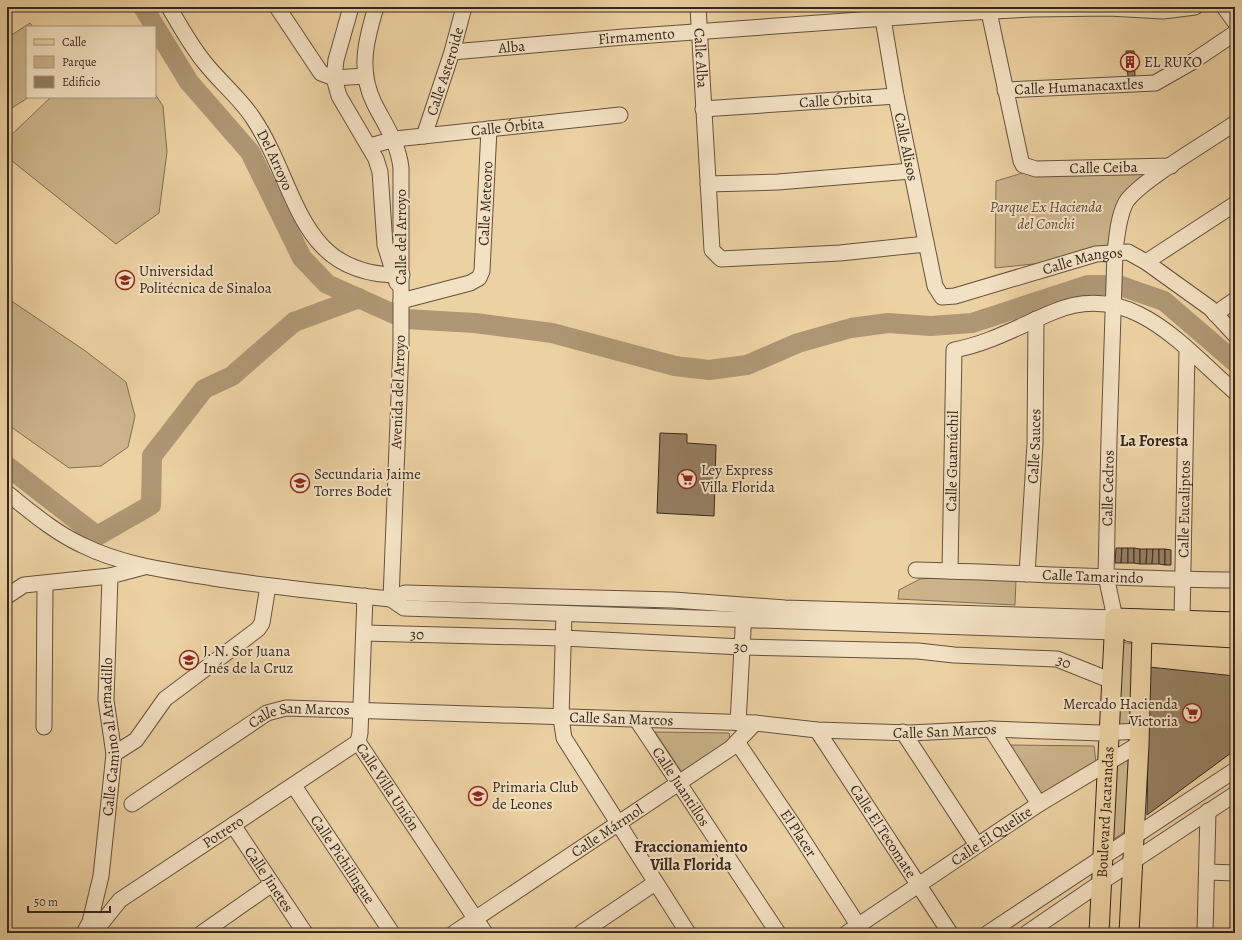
<svg xmlns="http://www.w3.org/2000/svg" width="1242" height="940" viewBox="0 0 1242 940" font-family="Alegreya,serif">
<style>
.green{fill:#cdb48b;stroke:#826e54}
.lines{fill:none;stroke-linecap:round;stroke-linejoin:round}
.river{stroke:#af9775;stroke-width:20}
.building{fill:#967f62;stroke:#38271d}
.minor-casing{stroke:#65523e;stroke-width:17}
.major-casing{stroke:#38271d;stroke-width:21}
.minor{stroke:#f3e1c3;stroke-width:15}
.major{stroke:#ecd1a2;stroke-width:19}
.labels{text-anchor:middle;dominant-baseline:central;stroke-width:4;stroke-linejoin:round;paint-order:stroke}
.street-label{font-size:15px;fill:#38271d;stroke:#f3e1c3}
.poi-label{font-size:15px;fill:#38271d;stroke:#f3e1c3;text-anchor:start}
.park-label{font-size:15px;font-style:italic;fill:#5d4a38;stroke:#f3e1c3}
.neighbourhood-label{font-size:16px;font-weight:bold;fill:#38271d;stroke:#f3e1c3}
</style>
<rect width="100%" height="100%" fill="#ecd1a2"/>
<filter id="stains"><feTurbulence type="fractalNoise" baseFrequency=".005" numOctaves="4"/><feColorMatrix values="0 0 0 0 .2 0 0 0 0 .09 0 0 0 0 .02 0 0 0 .5 -.17"/></filter>
<radialGradient id="worn" r=".72"><stop offset=".6" stop-color="#630" stop-opacity="0"/><stop offset="1" stop-color="#630" stop-opacity=".3"/></radialGradient>
<g class="green">
<polygon points="30,23 33,27 27,27 27,97 29,97 12,108 7,99 7,38"/>
<polygon points="155,94 163,106 167,152 159,213 116,244 7,157 7,139 51,97 155,97"/>
<polygon points="1171,166 1139,187 1112,252 1072,260 995,268 996,181 1036,169"/>
<polygon points="7,298 84,350 126,382 135,416 128,447 101,466 69,468 7,424"/>
<polygon points="946,577 1016,579 1015,605 898,599 899,590 920,579"/>
<polygon points="1120,642 1135,644 1131,725 1114,728"/>
<polygon points="655,732 729,733 731,743 683,774"/>
<polygon points="1009,745 1094,746 1096,763 1042,796"/>
<polygon points="1132,755 1127,830 1110,842 1113,767"/>
</g>
<g class="lines">
<g class="river">
<polyline points="143,7 189,82 250,152 302,258 327,284 405,319 475,323 552,333 675,366 709,370 747,365 798,343 851,328 888,323 931,326 972,323 1088,285 1118,285 1164,301 1235,362"/>
<polyline points="7,466 97,536 151,505 152,456 204,389 232,376 294,322 359,298"/>
</g>
</g>
<g class="building">
<polygon points="1126,51 1134,51 1135,76 1128,77"/>
<polygon points="660,433 687,434 687,443 716,445 714,516 657,513"/>
<polygon points="1116,548 1122,548 1121,563 1115,563"/>
<polygon points="1122,548 1128,548 1128,563 1121,563"/>
<rect x="1128" y="548" width="6" height="15"/>
<polygon points="1134,548 1140,549 1140,564 1134,563"/>
<polygon points="1140,549 1147,549 1146,564 1140,564"/>
<polygon points="1147,549 1153,549 1152,564 1146,564"/>
<polygon points="1153,549 1159,549 1159,564 1152,564"/>
<polygon points="1159,549 1165,549 1165,565 1159,564"/>
<polygon points="1165,549 1171,550 1171,565 1165,565"/>
<polygon points="1149,667 1235,676 1235,750 1147,815"/>
</g>
<g class="lines">
<g class="minor-casing">
<g id="minor">
<path id="s1" d="M169,7C180,26 191,46 205,63C220,82 240,98 253,118C299,186 296,277 402,275"/>
<polyline points="277,7 321,73 334,78 365,76"/>
<polyline points="351,7 336,60 334,78 339,96 376,159 380,172 385,245 397,283"/>
<path d="M376,7C366,40 358,70 374,103C385,125 398,142 401,168V346L391,599"/>
<path id="s2" d="M698,7L712,250L721,259L840,253L926,244"/>
<path id="s3" d="M881,7L896,96L935,286L942,297L955,296L1096,254L1128,252L1146,262L1210,308L1235,335"/>
<polyline points="1224,7 1235,22"/>
<path id="s4" d="M989,12L1021,161L1023,165L1036,169L1171,166"/>
<path id="s5" d="M452,52L624,37L957,13L1032,9L1109,8L1163,11L1195,7"/>
<path id="s6" d="M1005,90L1155,83L1192,62L1235,33"/>
<path id="s7" d="M703,109L896,96"/>
<path id="s8" d="M424,136L452,52L464,7"/>
<path id="s9" d="M370,146L395,139L620,115"/>
<polyline points="708,184 778,182 911,171"/>
<polyline points="1146,262 1235,204"/>
<path id="s10" d="M401,301L470,283L479,278L482,271L489,129"/>
<polyline points="1215,314 1235,300"/>
<path id="s11" d="M7,493C31,512 54,532 82,545C122,565 169,571 213,578C272,587 331,593 391,599L405,593L673,600L785,608L1115,618L1106,576L1109,439L1115,252C1117,236 1118,219 1125,204C1134,184 1213,139 1235,123"/>
<path id="s12" d="M916,570C1022,573 1129,579 1235,580"/>
<path id="s13" d="M950,571L954,350C991,343 1019,326 1053,312C1131,279 1182,346 1235,392"/>
<path id="s14" d="M1027,574L1035,444L1036,319"/>
<polyline points="7,596 24,585 110,576"/>
<path id="s15" d="M365,596L360,733L358,742L485,933"/>
<polyline points="391,599 404,608 1115,632"/>
<polyline points="564,614 561,718 564,738 688,933"/>
<path id="s16" d="M1182,621L1187,349"/>
<path id="s17" d="M364,633L563,638L742,647L918,651L954,655L1057,659L1112,681"/>
<path id="s18" d="M637,720L778,933"/>
<polyline points="738,723 744,611"/>
<polyline points="44,727 45,584"/>
<polyline points="991,729 1039,804"/>
<path id="s19" d="M817,730L950,933"/>
<polyline points="903,732 977,845"/>
<path id="s20" d="M737,742L794,826L858,925"/>
<polyline points="114,754 136,740 165,699 258,629 262,623 268,586"/>
<path id="s21" d="M294,786L392,933"/>
<path id="s22" d="M132,804L267,713L286,708L755,723L817,730L910,733L991,729L1101,733L1139,731"/>
<path id="s23" d="M233,825L305,933"/>
<polyline points="1207,872 1235,873"/>
<path id="s24" d="M96,930L120,900L358,742"/>
<path id="s25" d="M84,933L90,922L101,876L114,754L106,700L110,576L144,567"/>
<polyline points="202,933 272,884"/>
<path id="s26" d="M454,933L731,748L755,723"/>
<polyline points="581,933 655,883"/>
<path id="s27" d="M847,933L1039,804L1139,744"/>
<polyline points="988,933 1235,770"/>
<polyline points="1027,933 1103,881 1235,794"/>
<polyline points="1205,933 1208,811"/>
</g>
</g>
<g class="major-casing">
<g id="major">
<polyline points="1130,632 1235,638"/>
<path id="s28" d="M1099,933L1115,618L1235,622"/>
<polyline points="1129,933 1139,744 1142,633 1138,619"/>
</g>
</g>
<use href="#minor" class="minor"/>
<use href="#major" class="major"/>
</g>
<defs>
<g id="building-ring" transform="scale(1)"><circle r="9.5" fill="#f3e1c3" stroke="#8f2418" stroke-width="1.5"/><path d="M-4-6H4V6H1V3H-1V6H-4ZM-2.5-4.3h1.7v1.8h-1.7ZM.8-4.3h1.7v1.8H.8ZM-2.5-1h1.7V.8h-1.7ZM.8-1h1.7V.8H.8Z" fill="#8f2418"/></g>
<g id="university-ring" transform="scale(1)"><circle r="9.5" fill="#f3e1c3" stroke="#8f2418" stroke-width="1.5"/><path d="M0-5L7-2L0 1L-7-2ZM-4 1L0 2.5L4 1V4Q0 6-4 4Z" fill="#8f2418"/></g>
<g id="supermarket-ring" transform="scale(1)"><circle r="9.5" fill="#f3e1c3" stroke="#8f2418" stroke-width="1.5"/><path d="M-6-5.5h2.5l.6 2H6L4.5 2H-2.5L-4.4-4H-6ZM-1.5 3.2a1.3 1.3 0 1 0 .1 0ZM3 3.2a1.3 1.3 0 1 0 .1 0Z" fill="#8f2418"/></g>
<g id="school-ring" transform="scale(1)"><circle r="9.5" fill="#f3e1c3" stroke="#8f2418" stroke-width="1.5"/><path d="M0-5L7-2L0 1L-7-2ZM-4 1L0 2.5L4 1V4Q0 6-4 4Z" fill="#8f2418"/></g>
</defs>
<g fill-rule="evenodd">
<use href="#building-ring" x="1130" y="62"/>
<use href="#university-ring" x="125" y="280"/>
<use href="#supermarket-ring" x="687" y="479"/>
<use href="#school-ring" x="300" y="483"/>
<use href="#school-ring" x="189" y="660"/>
<use href="#supermarket-ring" x="1192" y="713"/>
<use href="#school-ring" x="478" y="796"/>
</g>
<g class="labels">
<g class="street-label">
<text stroke="none"><textPath href="#s5" startOffset="185">Firmamento</textPath></text>
<text stroke="none"><textPath href="#s5" startOffset="60">Alba</textPath></text>
<text stroke="none"><textPath href="#s2" startOffset="51">Calle Alba</textPath></text>
<text stroke="none"><textPath href="#s8" startOffset="68">Calle Asteroide</textPath></text>
<text stroke="none"><textPath href="#s6" startOffset="74">Calle Humanacaxtles</textPath></text>
<text stroke="none"><textPath href="#s7" startOffset="133">Calle Órbita</textPath></text>
<text stroke="none"><textPath href="#s9" startOffset="139">Calle Órbita</textPath></text>
<text stroke="none"><textPath href="#s3" startOffset="142">Calle Alisos</textPath></text>
<text stroke="none"><textPath href="#s1" startOffset="187">Del Arroyo</textPath></text>
<text stroke="none"><textPath href="#s4" startOffset="238">Calle Ceiba</textPath></text>
<text stroke="none"><textPath href="#s10" startOffset="157">Calle Meteoro</textPath></text>
<text transform="translate(401 237) rotate(-90)">Calle del Arroyo</text>
<text stroke="none"><textPath href="#s3" startOffset="443">Calle Mangos</textPath></text>
<text transform="translate(398 392) rotate(-88)">Avenida del Arroyo</text>
<text stroke="none"><textPath href="#s14" startOffset="128">Calle Sauces</textPath></text>
<text stroke="none"><textPath href="#s13" startOffset="110">Calle Guamúchil</textPath></text>
<text stroke="none"><textPath href="#s11" startOffset="1263">Calle Cedros</textPath></text>
<text stroke="none"><textPath href="#s16" startOffset="112">Calle Eucaliptos</textPath></text>
<text stroke="none"><textPath href="#s12" startOffset="177">Calle Tamarindo</textPath></text>
<text stroke="none"><textPath href="#s17" startOffset="53">30</textPath></text>
<text stroke="none"><textPath href="#s17" startOffset="377">30</textPath></text>
<text stroke="none"><textPath href="#s17" startOffset="701">30</textPath></text>
<text stroke="none"><textPath href="#s22" startOffset="194">Calle San Marcos</textPath></text>
<text stroke="none"><textPath href="#s22" startOffset="518">Calle San Marcos</textPath></text>
<text stroke="none"><textPath href="#s22" startOffset="842">Calle San Marcos</textPath></text>
<text stroke="none"><textPath href="#s25" startOffset="200">Calle Camino al Armadillo</textPath></text>
<text stroke="none"><textPath href="#s15" startOffset="200">Calle Villa Unión</textPath></text>
<text stroke="none"><textPath href="#s18" startOffset="80">Calle Juantillos</textPath></text>
<text stroke="none"><textPath href="#s28" startOffset="121">Boulevard Jacarandas</textPath></text>
<text stroke="none"><textPath href="#s26" startOffset="184">Calle Mármol</textPath></text>
<text stroke="none"><textPath href="#s24" startOffset="162">Potrero</textPath></text>
<text stroke="none"><textPath href="#s19" startOffset="121">Calle El Tecomate</textPath></text>
<text stroke="none"><textPath href="#s20" startOffset="110">El Placer</textPath></text>
<text stroke="none"><textPath href="#s27" startOffset="174">Calle El Quelite</textPath></text>
<text stroke="none"><textPath href="#s21" startOffset="88">Calle Pichilingue</textPath></text>
<text stroke="none"><textPath href="#s23" startOffset="65">Calle Jinetes</textPath></text>
</g>
<g class="poi-label">
<text x="1144" y="62">EL RUKO</text>
<text x="139" y="271">Universidad<tspan x="139" dy="17">Politécnica de Sinaloa</tspan></text>
<text x="701" y="470">Ley Express<tspan x="701" dy="17">Villa Florida</tspan></text>
<text x="314" y="474">Secundaria Jaime<tspan x="314" dy="17">Torres Bodet</tspan></text>
<text x="203" y="651">J. N. Sor Juana<tspan x="203" dy="17">Inés de la Cruz</tspan></text>
<text x="1178" y="704" text-anchor="end">Mercado Hacienda<tspan x="1178" dy="17">Victoria</tspan></text>
<text x="492" y="787">Primaria Club<tspan x="492" dy="17">de Leones</tspan></text>
</g>
<g class="park-label">
<text x="1046" y="207">Parque Ex Hacienda<tspan x="1046" dy="17">del Conchi</tspan></text>
</g>
<g class="neighbourhood-label">
<text x="1154" y="441">La Foresta</text>
<text x="691" y="847">Fraccionamiento<tspan x="691" dy="18">Villa Florida</tspan></text>
</g>
</g>
<rect width="1242" height="940" fill="none" stroke="#ecd1a2" stroke-width="24"/>
<rect x="8" y="8" width="1226" height="924" fill="none" stroke="#38271d" stroke-width="2"/>
<rect x="12" y="12" width="1218" height="916" fill="none" stroke="#38271d"/>
<rect x="26" y="26" width="130" height="72" fill="#f3e1c3" stroke="#a89781"/>
<rect x="34" y="39" width="20" height="6" fill="#ecd1a2" stroke="#a89781"/>
<text x="62" y="46" font-size="12" fill="#38271d">Calle</text>
<rect x="34" y="56" width="20" height="12" fill="#cdb48b" stroke="#a89781"/>
<text x="62" y="66" font-size="12" fill="#38271d">Parque</text>
<rect x="34" y="76" width="20" height="12" fill="#967f62" stroke="#a89781"/>
<text x="62" y="86" font-size="12" fill="#38271d">Edificio</text>
<path d="M28 906v6h82v-6" fill="none" stroke="#38271d" stroke-width="2"/>
<text x="34" y="906" font-size="12" fill="#38271d" stroke="#f3e1c3" stroke-width="3" paint-order="stroke">50 m</text>
<rect width="100%" height="100%" filter="url(#stains)"/>
<rect width="100%" height="100%" fill="url(#worn)"/>
</svg>
